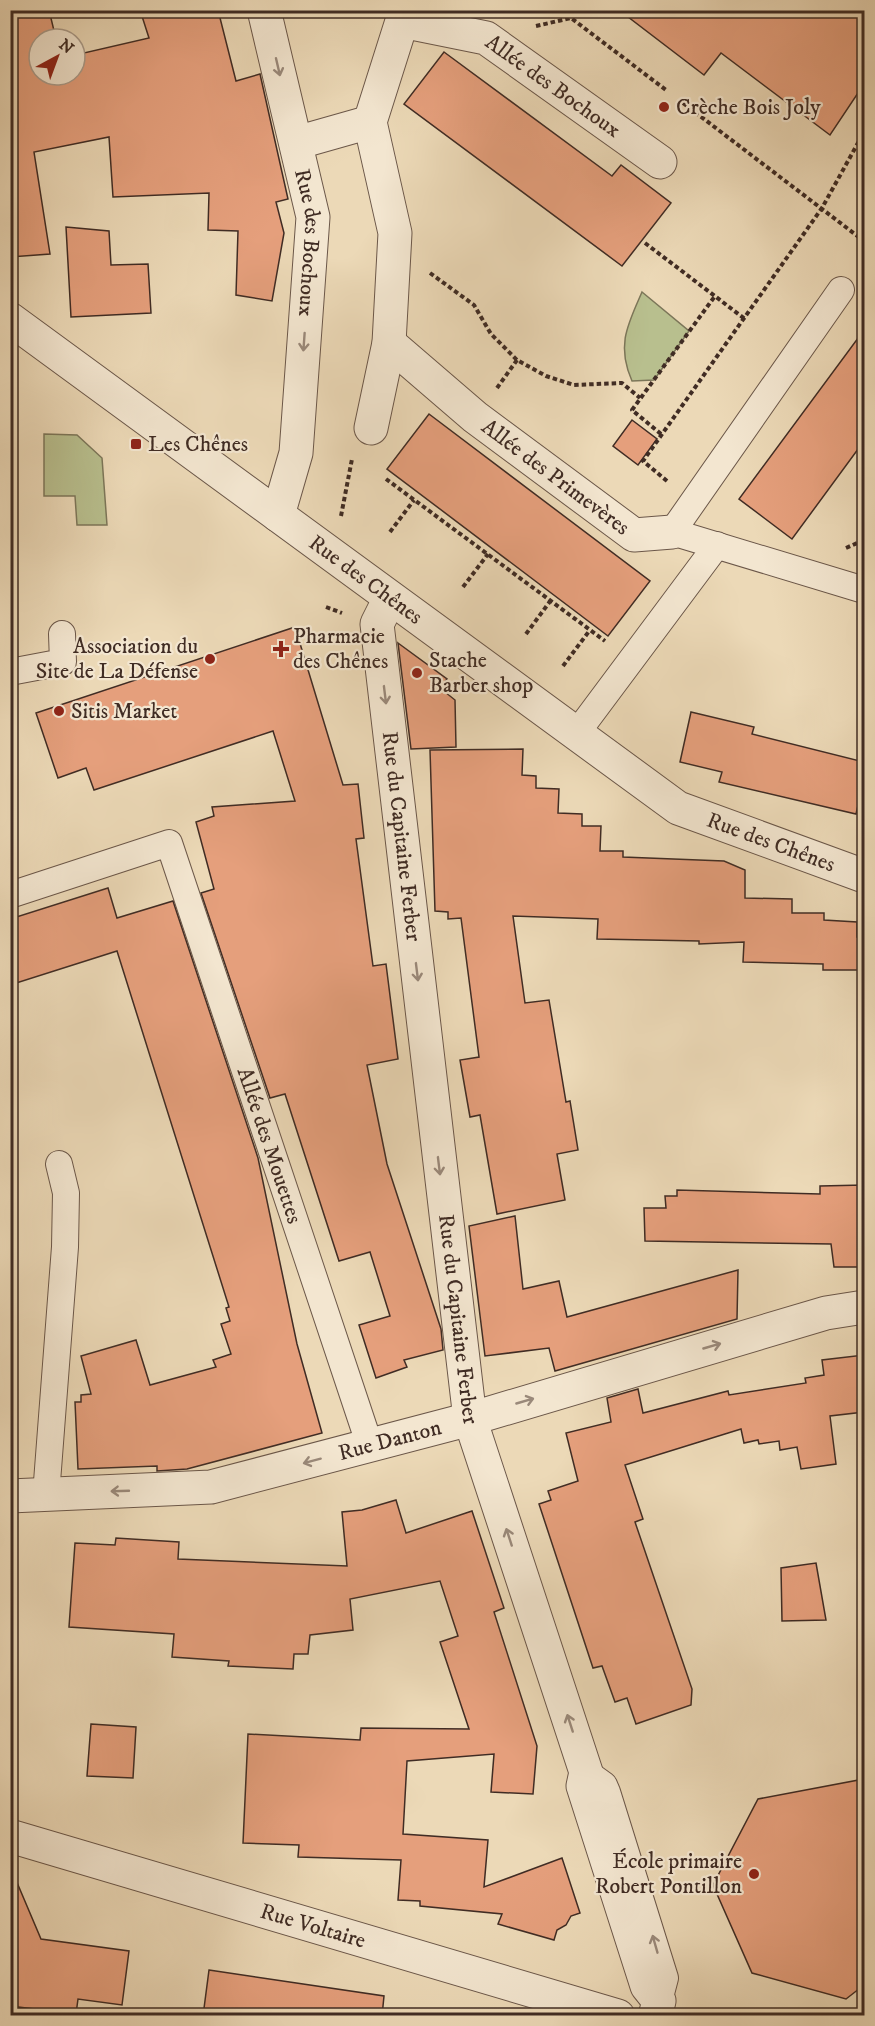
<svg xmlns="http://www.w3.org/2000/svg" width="875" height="2026" viewBox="0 0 875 2026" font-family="'IM FELL DW Pica',serif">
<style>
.green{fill:#b8bf8e;stroke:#7c7659;stroke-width:1.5}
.building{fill:#e59f7c;stroke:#402c24;stroke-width:1.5}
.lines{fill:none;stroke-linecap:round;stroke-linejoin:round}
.service-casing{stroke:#6b5749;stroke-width:28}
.minor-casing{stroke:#6b5749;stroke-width:35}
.path{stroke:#402c24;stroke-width:4;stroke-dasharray:4.5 3;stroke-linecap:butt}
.service{stroke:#f3e6d0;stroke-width:26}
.minor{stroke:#f3e6d0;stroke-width:33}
.oneway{stroke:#9a897a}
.poi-dot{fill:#8f2418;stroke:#f3e6d0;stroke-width:2}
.labels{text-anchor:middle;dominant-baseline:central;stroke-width:4.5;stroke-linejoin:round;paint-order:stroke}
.street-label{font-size:22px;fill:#402c24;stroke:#f3e6d0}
.poi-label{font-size:22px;fill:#402c24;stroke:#f3e6d0;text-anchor:start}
</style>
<rect width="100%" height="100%" fill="#ecd9b7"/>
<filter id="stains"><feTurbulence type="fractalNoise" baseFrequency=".00333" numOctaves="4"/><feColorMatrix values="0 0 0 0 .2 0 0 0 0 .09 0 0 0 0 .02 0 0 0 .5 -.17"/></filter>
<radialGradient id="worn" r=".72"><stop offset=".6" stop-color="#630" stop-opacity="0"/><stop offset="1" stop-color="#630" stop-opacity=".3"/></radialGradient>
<g class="green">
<path d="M642,292L689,331L654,380L632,381C616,345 628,324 642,292Z"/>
<polygon points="44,434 77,435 102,458 107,525 77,525 75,496 44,496"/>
</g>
<g class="building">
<polygon points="10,10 49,10 56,39 39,39 39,75 75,75 75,55 149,38 140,10 218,10 236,81 260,74 288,199 276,202 284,233 272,301 236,295 238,231 208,230 209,193 113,197 109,137 34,152 50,254 10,257"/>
<polygon points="619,10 864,10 864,84 830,135 721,53 704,75"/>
<polygon points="444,52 612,176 621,165 671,203 622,266 404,104"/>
<polygon points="66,227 109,231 111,265 148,264 151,313 71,317"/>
<polygon points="864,330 864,441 792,539 739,499"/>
<polygon points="429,414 650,581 608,636 387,469"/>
<polygon points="632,420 657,439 638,465 613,446"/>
<polygon points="295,627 343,785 358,784 364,838 356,839 373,966 386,964 398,1059 367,1065 387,1164 441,1329 443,1350 404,1360 407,1367 376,1378 359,1325 390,1316 370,1252 339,1261 285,1094 270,1098 201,893 214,889 196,822 214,816 212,807 295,801 273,731 94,790 86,768 58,778 36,713"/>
<polygon points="398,643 447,679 440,688 455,700 456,747 411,749"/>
<polygon points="691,712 754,727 752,734 864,762 864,780 856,814 719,782 722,772 680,762"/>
<polygon points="523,749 522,775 536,776 536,788 559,789 558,813 582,814 582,826 601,826 600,851 623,851 623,857 724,861 745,870 745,898 792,899 792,913 824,913 824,920 857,922 857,937 864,937 864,970 823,970 823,964 743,962 744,942 699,944 699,941 597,939 598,919 513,916 525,1003 549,1000 566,1102 570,1101 578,1150 557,1154 565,1200 497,1214 480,1115 470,1117 460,1060 479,1057 461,918 448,919 448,912 435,911 430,750"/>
<polygon points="108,888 117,918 173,901 258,1158 297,1344 322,1433 187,1469 157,1471 157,1466 78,1469 75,1402 81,1402 81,1395 91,1394 81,1356 136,1340 150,1385 216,1367 213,1360 231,1354 221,1324 230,1321 226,1308 229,1307 117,951 10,985 10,919"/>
<polygon points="864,1185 864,1267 834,1267 831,1244 645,1241 644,1208 666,1208 665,1196 677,1196 677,1190 820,1194 820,1186"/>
<polygon points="515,1216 523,1289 559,1281 567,1317 738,1270 737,1319 555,1371 549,1348 485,1356 469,1226"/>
<polygon points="864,1355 864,1412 830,1416 836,1464 801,1469 797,1447 780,1450 779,1441 759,1444 758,1440 744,1443 741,1429 625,1465 643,1519 635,1522 692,1689 691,1705 636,1724 627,1698 615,1702 602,1666 593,1668 539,1504 551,1500 548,1491 578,1481 566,1433 611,1422 607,1398 638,1389 643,1413 728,1391 729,1395 806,1383 805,1378 824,1375 822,1360"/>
<polygon points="396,1500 406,1533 472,1511 504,1608 494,1612 537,1746 533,1794 491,1792 494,1754 407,1761 403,1834 488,1840 484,1887 562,1858 580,1913 571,1916 566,1925 557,1930 554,1940 498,1924 502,1914 420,1906 420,1901 398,1900 401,1860 298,1857 299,1845 243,1843 248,1734 360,1740 361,1728 469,1729 440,1642 458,1636 440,1581 350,1599 353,1630 310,1635 308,1654 294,1654 293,1669 228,1666 229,1661 172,1657 174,1634 69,1627 75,1543 115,1545 116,1538 179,1542 178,1559 347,1566 342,1512 362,1510"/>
<polygon points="816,1563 826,1620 782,1621 781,1568"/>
<polygon points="91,1724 136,1727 133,1778 87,1776"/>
<polygon points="864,1779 864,1985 846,1999 752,1973 713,1885 758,1799"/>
<polygon points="10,1866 41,1939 129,1951 122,2005 78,1999 76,2014 10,2006"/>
<polygon points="209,1970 384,1996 382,2016 203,2016"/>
</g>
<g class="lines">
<g class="service-casing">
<g id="service">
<polyline points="841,290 672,532 864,590"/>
<polyline points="10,672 63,662 62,634"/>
<polyline points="576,734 717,545"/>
<path id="s1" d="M10,895L169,843L370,1446"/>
<polyline points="46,1495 65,1247 66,1193 59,1164"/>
<polyline points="586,1772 604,1785 607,1792 665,1978 659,2001"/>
</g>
</g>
<g class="minor-casing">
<g id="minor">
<path id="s2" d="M264,10L313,217L296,453L278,515"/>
<polyline points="370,122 395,233 389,343 371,428"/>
<path id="s3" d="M296,143L370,122L402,21L486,38L660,162"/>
<path id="s4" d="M10,319L678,808L864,876"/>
<path id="s5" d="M389,343L475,417L634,535L672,532"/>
<path id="s6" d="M390,598L377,624L470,1419L586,1772L583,1786L647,1986L659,2001L655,2016"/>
<path id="s7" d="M10,1496L211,1487L470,1419L826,1313L864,1307"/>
<path id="s8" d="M10,1836L618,2016"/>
</g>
</g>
<g class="path">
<polyline points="536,26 571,18 666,90"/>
<polyline points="683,103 864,241"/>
<polyline points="645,243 745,319"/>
<polyline points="430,273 474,305 491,334 517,360 546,376 574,385 622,383 640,398"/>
<polyline points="497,388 517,360"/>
<polyline points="661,434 632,410 715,296"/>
<polyline points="386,479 605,641"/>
<polyline points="667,481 643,461 822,208 864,132"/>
<polyline points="341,516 352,459"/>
<polyline points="390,532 414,500"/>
<polyline points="846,548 864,540"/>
<polyline points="463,587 488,554"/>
<polyline points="326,607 342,613"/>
<polyline points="526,634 551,600"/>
<polyline points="563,666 590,630"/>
</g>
<use href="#service" class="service"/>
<use href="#minor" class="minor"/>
</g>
<defs><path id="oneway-shaft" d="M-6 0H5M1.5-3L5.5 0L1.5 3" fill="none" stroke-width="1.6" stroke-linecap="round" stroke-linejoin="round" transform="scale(1.5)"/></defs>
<g class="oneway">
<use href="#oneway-shaft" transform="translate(278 67) rotate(77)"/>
<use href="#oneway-shaft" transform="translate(304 342) rotate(94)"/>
<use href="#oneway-shaft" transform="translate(385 695) rotate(83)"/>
<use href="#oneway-shaft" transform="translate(417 972) rotate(83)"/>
<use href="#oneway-shaft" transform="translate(439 1166) rotate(83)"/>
<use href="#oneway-shaft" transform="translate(712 1346) rotate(-16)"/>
<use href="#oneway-shaft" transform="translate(525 1401) rotate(-16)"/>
<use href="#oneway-shaft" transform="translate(312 1461) rotate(165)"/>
<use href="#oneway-shaft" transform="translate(120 1491) rotate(178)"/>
<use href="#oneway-shaft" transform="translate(509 1537) rotate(-108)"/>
<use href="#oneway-shaft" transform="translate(570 1723) rotate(-108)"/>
<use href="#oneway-shaft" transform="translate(655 1944) rotate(-106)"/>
</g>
<g class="poi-dot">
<circle cx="664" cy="107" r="6"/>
<rect x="130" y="438" width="12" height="12" rx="3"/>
<path d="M278 640h6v6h6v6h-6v6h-6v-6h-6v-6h6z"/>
<circle cx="210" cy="659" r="6"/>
<circle cx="417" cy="673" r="6"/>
<circle cx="59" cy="711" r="6"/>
<circle cx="754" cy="1874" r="6"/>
</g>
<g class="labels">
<g class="street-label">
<text stroke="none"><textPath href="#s3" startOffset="351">Allée des Bochoux</textPath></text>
<text stroke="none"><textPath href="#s2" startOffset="238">Rue des Bochoux</textPath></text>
<text stroke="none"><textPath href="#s5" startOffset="214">Allée des Primevères</textPath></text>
<text stroke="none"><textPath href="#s4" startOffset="441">Rue des Chênes</textPath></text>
<text stroke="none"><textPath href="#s6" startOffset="243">Rue du Capitaine Ferber</textPath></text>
<text stroke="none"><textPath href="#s4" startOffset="927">Rue des Chênes</textPath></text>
<text stroke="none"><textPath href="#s1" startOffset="486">Allée des Mouettes</textPath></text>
<text stroke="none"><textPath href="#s6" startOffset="729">Rue du Capitaine Ferber</textPath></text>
<text stroke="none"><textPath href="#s7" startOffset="386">Rue Danton</textPath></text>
<text stroke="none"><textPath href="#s8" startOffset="316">Rue Voltaire</textPath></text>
</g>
<g class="poi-label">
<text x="676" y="107">Crèche Bois Joly</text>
<text x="148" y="444">Les Chênes</text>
<text x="293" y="636">Pharmacie<tspan x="293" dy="25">des Chênes</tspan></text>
<text x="198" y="646" text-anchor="end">Association du<tspan x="198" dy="25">Site de La Défense</tspan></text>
<text x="429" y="660">Stache<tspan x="429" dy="25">Barber shop</tspan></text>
<text x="71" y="711">Sitis Market</text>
<text x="742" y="1861" text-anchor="end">École primaire<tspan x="742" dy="25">Robert Pontillon</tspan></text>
</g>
</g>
<rect width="875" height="2026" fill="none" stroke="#ecd9b7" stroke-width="36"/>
<rect x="12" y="12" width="851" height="2002" fill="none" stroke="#402c24" stroke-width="3"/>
<rect x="18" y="18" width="839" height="1990" fill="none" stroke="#402c24" stroke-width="1.5"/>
<g transform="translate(57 57) rotate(41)"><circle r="28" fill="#f3e6d0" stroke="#ab9c8b" stroke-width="1.5"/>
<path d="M0-4.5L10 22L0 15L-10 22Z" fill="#8f2418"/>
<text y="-9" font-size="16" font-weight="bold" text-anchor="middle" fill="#402c24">N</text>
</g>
<rect width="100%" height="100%" filter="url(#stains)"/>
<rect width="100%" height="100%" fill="url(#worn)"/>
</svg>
